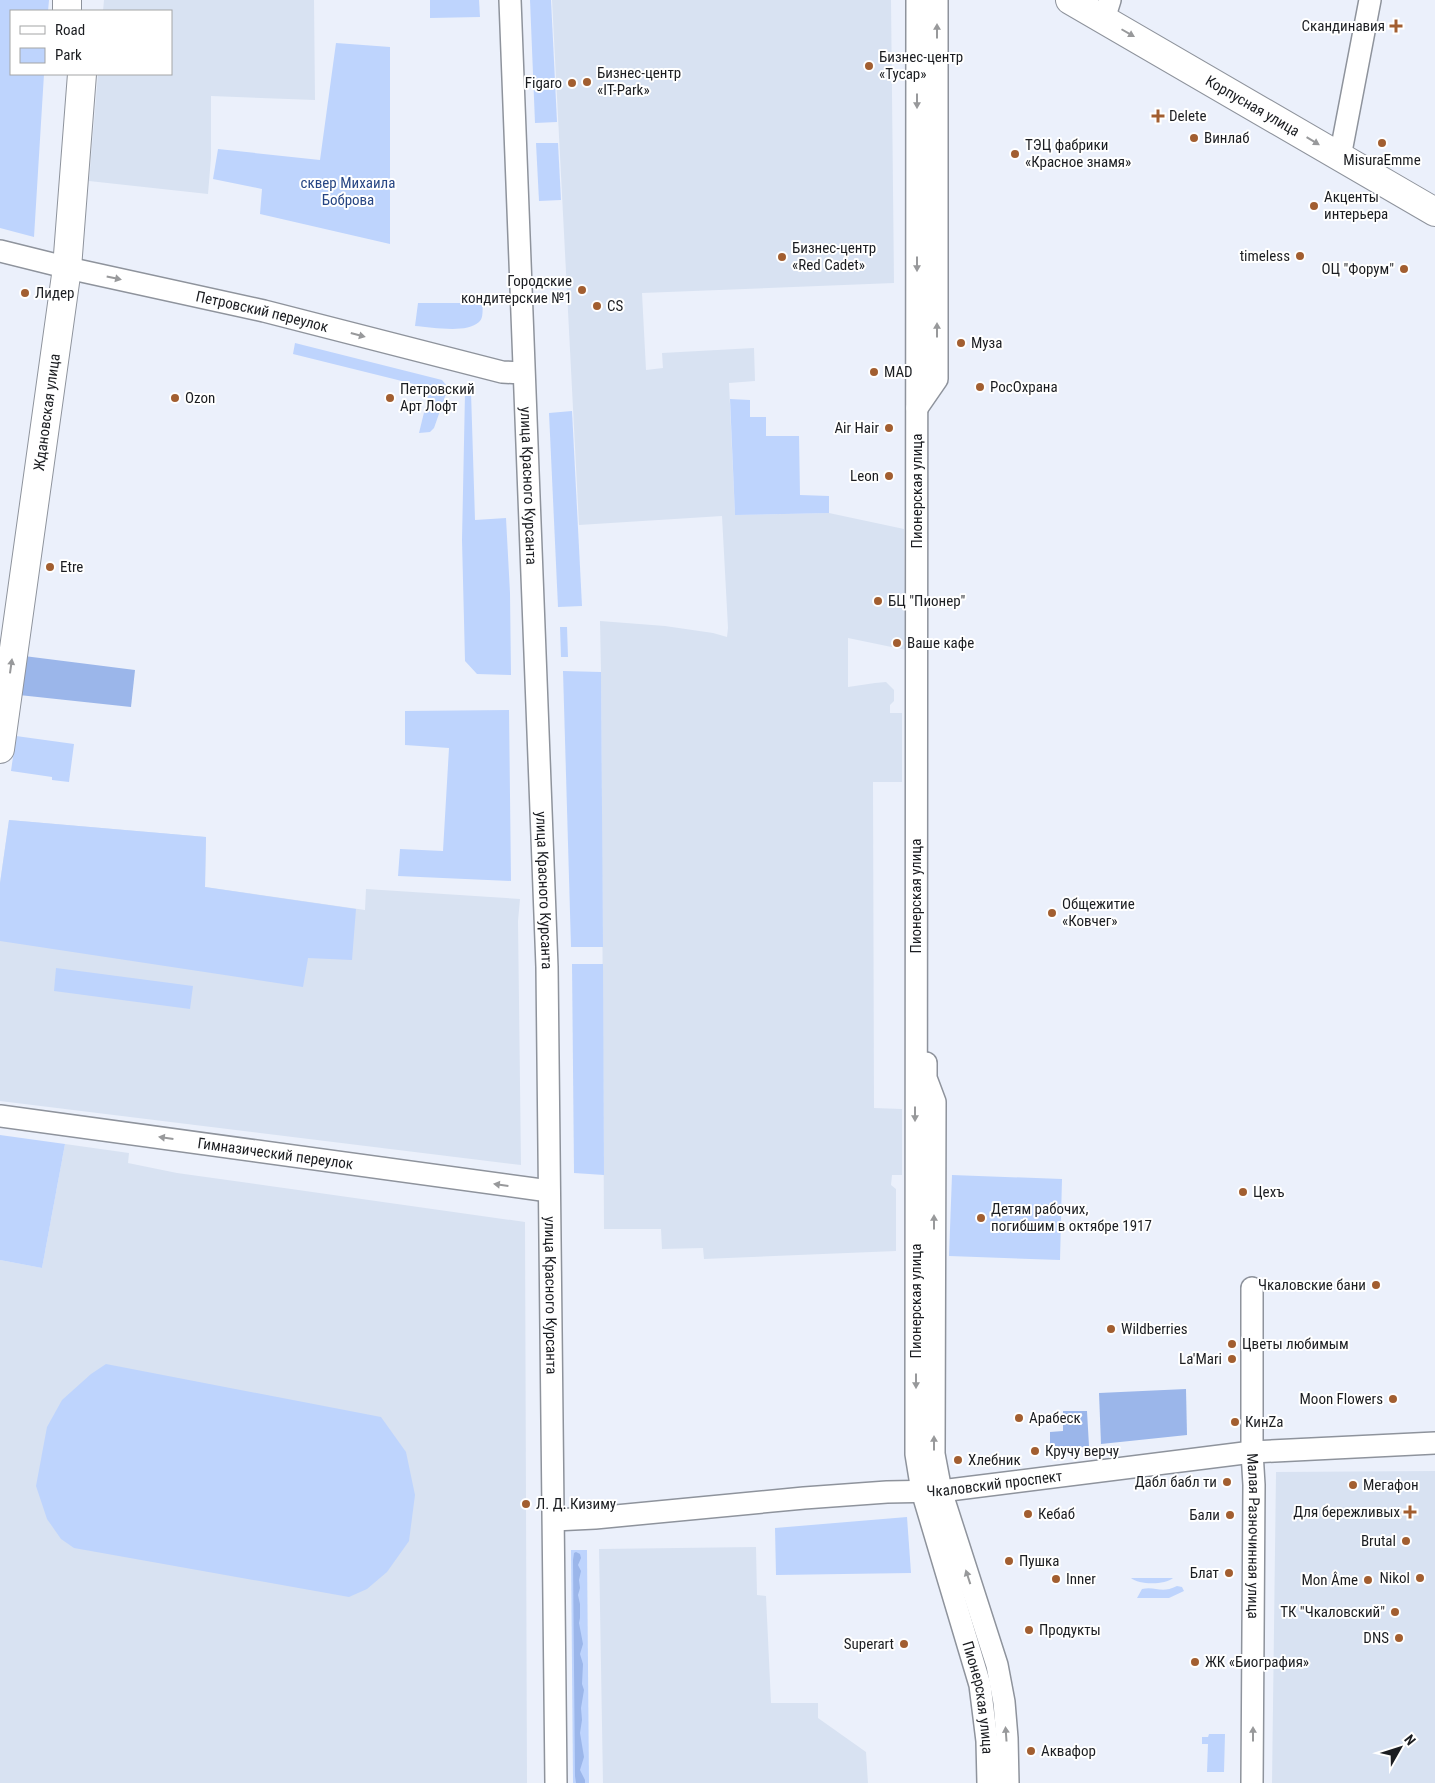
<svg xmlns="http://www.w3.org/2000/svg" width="1435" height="1783" viewBox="0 0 1435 1783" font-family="'Roboto Condensed',sans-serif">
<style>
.built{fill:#d8e2f2}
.green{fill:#bed4fd}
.forest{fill:#9bb6ea}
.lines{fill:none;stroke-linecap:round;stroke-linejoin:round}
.minor-casing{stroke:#8e939c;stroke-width:24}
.major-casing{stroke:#8e939c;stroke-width:30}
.minor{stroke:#fff;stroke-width:21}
.major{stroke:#fff;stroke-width:28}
.oneway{fill:#98999b}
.poi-dot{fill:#a25e30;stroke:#fff;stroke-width:2}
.labels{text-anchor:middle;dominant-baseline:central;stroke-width:4;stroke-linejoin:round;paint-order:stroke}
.poi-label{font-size:15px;fill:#1b1d21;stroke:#fff;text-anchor:start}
.street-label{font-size:15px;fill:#1b1d21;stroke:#fff}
.park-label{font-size:15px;fill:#274684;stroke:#fff}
</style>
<rect width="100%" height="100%" fill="#ebf0fb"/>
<g class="built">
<polygon points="104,0 314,0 315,100 211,96 211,158 208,194 89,181 98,74 171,74 171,11 103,11"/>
<polygon points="552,0 891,0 894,283 642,293 646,370 663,368 662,353 754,348 755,381 729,383 735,515 829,513 904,529 906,650 848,638 848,687 875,683 886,682 894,690 894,701 890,705 890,713 902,713 902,782 873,782 874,1108 902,1109 902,1175 892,1175 891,1185 896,1189 896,1251 704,1259 703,1248 662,1249 661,1229 604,1229 601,672 600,621 665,626 713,633 727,637 728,628 722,516 579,525"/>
<polygon points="9,820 206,837 205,887 365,910 366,889 520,899 518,921 521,1165 0,1101 0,883"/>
<polygon points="65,1144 129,1153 128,1163 177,1173 525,1222 527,1783 0,1783 0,1260 42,1268"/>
<polygon points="1435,1471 1435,1783 1272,1783 1276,1472"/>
<polygon points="756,1547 757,1595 766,1596 771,1703 818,1703 818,1718 866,1752 868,1783 603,1783 599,1549"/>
</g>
<g class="green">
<polygon points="0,0 49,0 48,11 11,11 11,74 44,74 34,237 0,228"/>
<polygon points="430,0 479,0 480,17 430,18"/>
<polygon points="530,0 551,0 557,122 535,123"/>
<polygon points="336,43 390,47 390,244 260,214 262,189 213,179 218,149 320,160"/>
<polygon points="536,143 558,143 561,200 539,201"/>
<path d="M418,303H483C482,309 484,318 479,322C466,334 432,327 415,326Z"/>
<polygon points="295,343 442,380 446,385 447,391 434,428 430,432 419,433 430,388 293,354"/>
<polygon points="468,391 471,392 475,520 506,518 510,593 511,675 477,674 465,661 462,540 465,393"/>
<polygon points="730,399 750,400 750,417 766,417 766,436 799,436 800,495 829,496 829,513 735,515"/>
<polygon points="572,411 582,606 558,607 549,413"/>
<polygon points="560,627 567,627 568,657 561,657"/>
<polygon points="563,671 601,672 603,947 571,947"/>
<polygon points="509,710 511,881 398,876 400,849 443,851 449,748 405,745 405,711"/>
<polygon points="16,736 74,744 69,782 52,780 52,777 11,771"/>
<polygon points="9,820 206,837 205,887 356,909 352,960 308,958 303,987 0,941 0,883"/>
<polygon points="572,964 603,964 604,1175 574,1173"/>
<polygon points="56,968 193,986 190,1009 54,991"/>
<polygon points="0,1135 65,1144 42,1268 0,1260"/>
<polygon points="952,1175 1062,1179 1060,1260 949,1256"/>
<polygon points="106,1364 381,1417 406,1452 415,1495 409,1541 387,1572 367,1589 349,1597 74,1548 61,1539 47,1519 36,1486 47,1427 62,1400 91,1374"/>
<polygon points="907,1517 911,1573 776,1575 775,1528"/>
<polygon points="571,1550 587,1550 589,1783 573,1783"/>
<path d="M1131,1578H1173C1165,1585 1139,1585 1131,1578Z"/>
<path d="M1177,1586L1182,1587L1184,1591L1169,1598H1137L1142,1589C1156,1586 1161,1594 1177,1586Z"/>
<polygon points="1209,1734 1225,1734 1224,1772 1207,1772 1208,1744 1202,1744 1202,1737 1208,1737"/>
</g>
<g class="forest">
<polygon points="24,656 135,670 131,707 19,695"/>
<polygon points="1186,1389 1187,1435 1101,1444 1099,1393"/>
<polygon points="1063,1411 1087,1411 1089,1446 1050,1452 1050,1432 1063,1431"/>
<polygon points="576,1552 580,1554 581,1558 578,1565 581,1571 579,1580 580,1588 578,1595 580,1604 580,1618 579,1623 583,1644 580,1654 583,1664 582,1684 584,1690 581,1708 582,1720 580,1733 584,1757 580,1770 585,1780 585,1783 576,1783 575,1776 573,1560 574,1553"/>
</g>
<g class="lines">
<g class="minor-casing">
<g id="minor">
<path id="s1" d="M510,0L547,967L556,1783"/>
<path id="s2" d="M917,0L916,1454L922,1491L980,1685L987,1741L988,1783"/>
<polyline points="1104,19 1110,0"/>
<polyline points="1340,157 1370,0"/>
<path id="s3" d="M0,251L77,270L264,311L502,372L523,373"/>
<polyline points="917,408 937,379 937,0"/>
<polyline points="926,1063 926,1078 935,1102 934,1454 941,1491 997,1665 1004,1702 1007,1738 1008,1783"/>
<path id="s4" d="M0,1116L549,1191"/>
<path id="s5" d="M1252,1288V1452L1254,1485L1252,1783"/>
<path id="s6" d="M554,1520L595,1518L804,1498L887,1492L941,1491L1252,1452L1435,1443"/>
</g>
</g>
<g class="major-casing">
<g id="major">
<path id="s7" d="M1070,0L1435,212"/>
<polyline points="67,11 67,0"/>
<path id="s8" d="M0,749L67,268L82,74"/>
</g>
</g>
<use href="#minor" class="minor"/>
<use href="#major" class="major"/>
</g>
<defs><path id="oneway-solid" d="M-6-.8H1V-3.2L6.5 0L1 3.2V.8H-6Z" transform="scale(1.25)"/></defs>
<g class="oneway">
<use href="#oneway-solid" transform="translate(937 31) rotate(-90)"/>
<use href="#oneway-solid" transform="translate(1128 33) rotate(30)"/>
<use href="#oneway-solid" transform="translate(917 101) rotate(90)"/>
<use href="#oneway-solid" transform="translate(1313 141) rotate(31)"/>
<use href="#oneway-solid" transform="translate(917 264) rotate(90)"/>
<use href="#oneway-solid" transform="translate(114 278) rotate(12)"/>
<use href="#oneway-solid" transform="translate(937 330) rotate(-90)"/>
<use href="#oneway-solid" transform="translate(358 335) rotate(15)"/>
<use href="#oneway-solid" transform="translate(11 666) rotate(-82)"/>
<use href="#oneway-solid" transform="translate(915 1114) rotate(90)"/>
<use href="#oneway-solid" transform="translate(166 1138) rotate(-172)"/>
<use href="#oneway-solid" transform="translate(501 1185) rotate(-172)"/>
<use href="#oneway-solid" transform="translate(934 1222) rotate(-90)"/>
<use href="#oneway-solid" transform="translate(916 1381) rotate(90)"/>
<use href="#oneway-solid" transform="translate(934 1443) rotate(-90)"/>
<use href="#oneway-solid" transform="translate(968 1577) rotate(-108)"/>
<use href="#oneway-solid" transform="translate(1006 1734) rotate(-94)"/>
<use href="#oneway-solid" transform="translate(1253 1734) rotate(-90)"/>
</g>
<g class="poi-dot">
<path d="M1393.5 18.5h5v5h5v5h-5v5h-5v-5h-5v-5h5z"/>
<circle cx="869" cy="66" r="5"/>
<circle cx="587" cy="82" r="5"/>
<circle cx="572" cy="83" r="5"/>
<path d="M1155.5 108.5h5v5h5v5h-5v5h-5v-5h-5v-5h5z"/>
<circle cx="1194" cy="138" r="5"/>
<circle cx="1382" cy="143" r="5"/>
<circle cx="1015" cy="154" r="5"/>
<circle cx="1314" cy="206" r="5"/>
<circle cx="1300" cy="256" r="5"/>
<circle cx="782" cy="257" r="5"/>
<circle cx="1404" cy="269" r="5"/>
<circle cx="582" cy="290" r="5"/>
<circle cx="25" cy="293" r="5"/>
<circle cx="597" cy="306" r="5"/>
<circle cx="961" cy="343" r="5"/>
<circle cx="874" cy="372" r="5"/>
<circle cx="980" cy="387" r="5"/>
<circle cx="175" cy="398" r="5"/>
<circle cx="390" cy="398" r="5"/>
<circle cx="889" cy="428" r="5"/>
<circle cx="889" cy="476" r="5"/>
<circle cx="50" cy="567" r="5"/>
<circle cx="878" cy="601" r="5"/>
<circle cx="897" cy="643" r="5"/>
<circle cx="1052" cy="913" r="5"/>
<circle cx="1243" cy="1192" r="5"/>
<circle cx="981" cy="1218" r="5"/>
<circle cx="1376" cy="1285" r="5"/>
<circle cx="1111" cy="1329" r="5"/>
<circle cx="1232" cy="1344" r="5"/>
<circle cx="1232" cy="1359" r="5"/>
<circle cx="1393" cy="1399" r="5"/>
<circle cx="1019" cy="1418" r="5"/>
<circle cx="1235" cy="1422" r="5"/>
<circle cx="1035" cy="1451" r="5"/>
<circle cx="958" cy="1460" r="5"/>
<circle cx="1227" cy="1482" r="5"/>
<circle cx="1353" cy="1485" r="5"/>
<circle cx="526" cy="1504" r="5"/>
<path d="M1407.5 1504.5h5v5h5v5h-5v5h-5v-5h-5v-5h5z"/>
<circle cx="1028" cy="1514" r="5"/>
<circle cx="1230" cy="1515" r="5"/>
<circle cx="1406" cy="1541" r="5"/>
<circle cx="1009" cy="1561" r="5"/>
<circle cx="1229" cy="1573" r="5"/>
<circle cx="1420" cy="1578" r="5"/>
<circle cx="1056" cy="1579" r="5"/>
<circle cx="1368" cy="1580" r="5"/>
<circle cx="1395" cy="1612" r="5"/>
<circle cx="1029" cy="1630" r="5"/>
<circle cx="1399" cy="1638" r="5"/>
<circle cx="904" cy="1644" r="5"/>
<circle cx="1195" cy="1662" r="5"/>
<circle cx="1031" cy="1751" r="5"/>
</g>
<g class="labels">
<g class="poi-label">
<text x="1385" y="26" text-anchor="end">Скандинавия</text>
<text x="879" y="57">Бизнес-центр<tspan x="879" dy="17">«Тусар»</tspan></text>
<text x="597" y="73">Бизнес-центр<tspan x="597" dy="17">«IT-Park»</tspan></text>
<text x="562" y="83" text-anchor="end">Figaro</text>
<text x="1169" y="116">Delete</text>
<text x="1204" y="138">Винлаб</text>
<text x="1025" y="145">ТЭЦ фабрики<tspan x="1025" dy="17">«Красное знамя»</tspan></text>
<text x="1382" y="160" text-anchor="middle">MisuraEmme</text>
<text x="1324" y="197">Акценты<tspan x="1324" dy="17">интерьера</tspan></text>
<text x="792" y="248">Бизнес-центр<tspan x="792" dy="17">«Red Cadet»</tspan></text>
<text x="1290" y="256" text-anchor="end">timeless</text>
<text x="1394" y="269" text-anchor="end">ОЦ "Форум"</text>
<text x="572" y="281" text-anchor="end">Городские<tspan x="572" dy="17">кондитерские №1</tspan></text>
<text x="35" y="293">Лидер</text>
<text x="607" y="306">CS</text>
<text x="971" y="343">Муза</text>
<text x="884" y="372">MAD</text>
<text x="990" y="387">РосОхрана</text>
<text x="400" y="389">Петровский<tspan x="400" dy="17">Арт Лофт</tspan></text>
<text x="185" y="398">Ozon</text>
<text x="879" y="428" text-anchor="end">Air Hair</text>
<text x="879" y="476" text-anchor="end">Leon</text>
<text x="60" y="567">Etre</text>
<text x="888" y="601">БЦ "Пионер"</text>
<text x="907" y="643">Ваше кафе</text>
<text x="1062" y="904">Общежитие<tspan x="1062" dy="17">«Ковчег»</tspan></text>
<text x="1253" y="1192">Цехъ</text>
<text x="991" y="1209">Детям рабочих,<tspan x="991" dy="17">погибшим в октябре 1917</tspan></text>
<text x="1366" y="1285" text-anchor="end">Чкаловские бани</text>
<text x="1121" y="1329">Wildberries</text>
<text x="1242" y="1344">Цветы любимым</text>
<text x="1222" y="1359" text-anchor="end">La'Mari</text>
<text x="1383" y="1399" text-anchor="end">Moon Flowers</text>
<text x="1029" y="1418">Арабеск</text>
<text x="1245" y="1422">КинZa</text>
<text x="1045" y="1451">Кручу верчу</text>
<text x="968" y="1460">Хлебник</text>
<text x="1217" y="1482" text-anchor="end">Дабл бабл ти</text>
<text x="1363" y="1485">Мегафон</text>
<text x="536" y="1504">Л. Д. Кизиму</text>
<text x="1400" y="1512" text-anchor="end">Для бережливых</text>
<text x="1038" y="1514">Кебаб</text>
<text x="1220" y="1515" text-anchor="end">Бали</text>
<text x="1396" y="1541" text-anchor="end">Brutal</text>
<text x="1019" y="1561">Пушка</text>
<text x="1219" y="1573" text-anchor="end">Блат</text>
<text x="1410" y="1578" text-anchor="end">Nikol</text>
<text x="1066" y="1579">Inner</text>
<text x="1358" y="1580" text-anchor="end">Mon Âme</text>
<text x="1385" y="1612" text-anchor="end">ТК "Чкаловский"</text>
<text x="1039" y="1630">Продукты</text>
<text x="1389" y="1638" text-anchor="end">DNS</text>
<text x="894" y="1644" text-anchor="end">Superart</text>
<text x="1205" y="1662">ЖК «Биография»</text>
<text x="1041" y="1751">Аквафор</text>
</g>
<g class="street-label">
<text stroke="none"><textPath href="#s7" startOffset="211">Корпусная улица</textPath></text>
<text stroke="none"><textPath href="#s3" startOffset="269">Петровский переулок</textPath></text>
<text stroke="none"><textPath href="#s8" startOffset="340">Ждановская улица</textPath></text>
<text stroke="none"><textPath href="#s1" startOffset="486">улица Красного Курсанта</textPath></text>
<text transform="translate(917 491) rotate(-90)">Пионерская улица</text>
<text stroke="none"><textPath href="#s1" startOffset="891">улица Красного Курсанта</textPath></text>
<text transform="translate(916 896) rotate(-90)">Пионерская улица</text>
<text stroke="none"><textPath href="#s4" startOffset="278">Гимназический переулок</textPath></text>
<text stroke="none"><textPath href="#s1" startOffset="1296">улица Красного Курсанта</textPath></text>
<text transform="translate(916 1301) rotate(-90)">Пионерская улица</text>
<text stroke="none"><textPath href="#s6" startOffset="442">Чкаловский проспект</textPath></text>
<text stroke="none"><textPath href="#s5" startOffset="248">Малая Разночинная улица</textPath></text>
<text stroke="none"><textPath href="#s2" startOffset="1706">Пионерская улица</textPath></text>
</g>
<g class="park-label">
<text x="348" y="183">сквер Михаила<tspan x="348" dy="17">Боброва</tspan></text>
</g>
</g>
<rect x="10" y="10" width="162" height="65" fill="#ffffff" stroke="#a4a5a6"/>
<rect x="20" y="26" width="25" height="8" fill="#ffffff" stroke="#a4a5a6"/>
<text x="55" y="35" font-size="15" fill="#1b1d21">Road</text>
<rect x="20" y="48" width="25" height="15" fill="#bed4fd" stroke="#a4a5a6"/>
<text x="55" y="60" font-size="15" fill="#1b1d21">Park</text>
<g transform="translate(1400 1748) rotate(51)" stroke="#ffffff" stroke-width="4" paint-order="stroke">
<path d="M0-4L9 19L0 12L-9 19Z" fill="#1b1d21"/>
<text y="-8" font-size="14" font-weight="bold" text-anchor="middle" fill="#1b1d21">N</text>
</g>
</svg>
